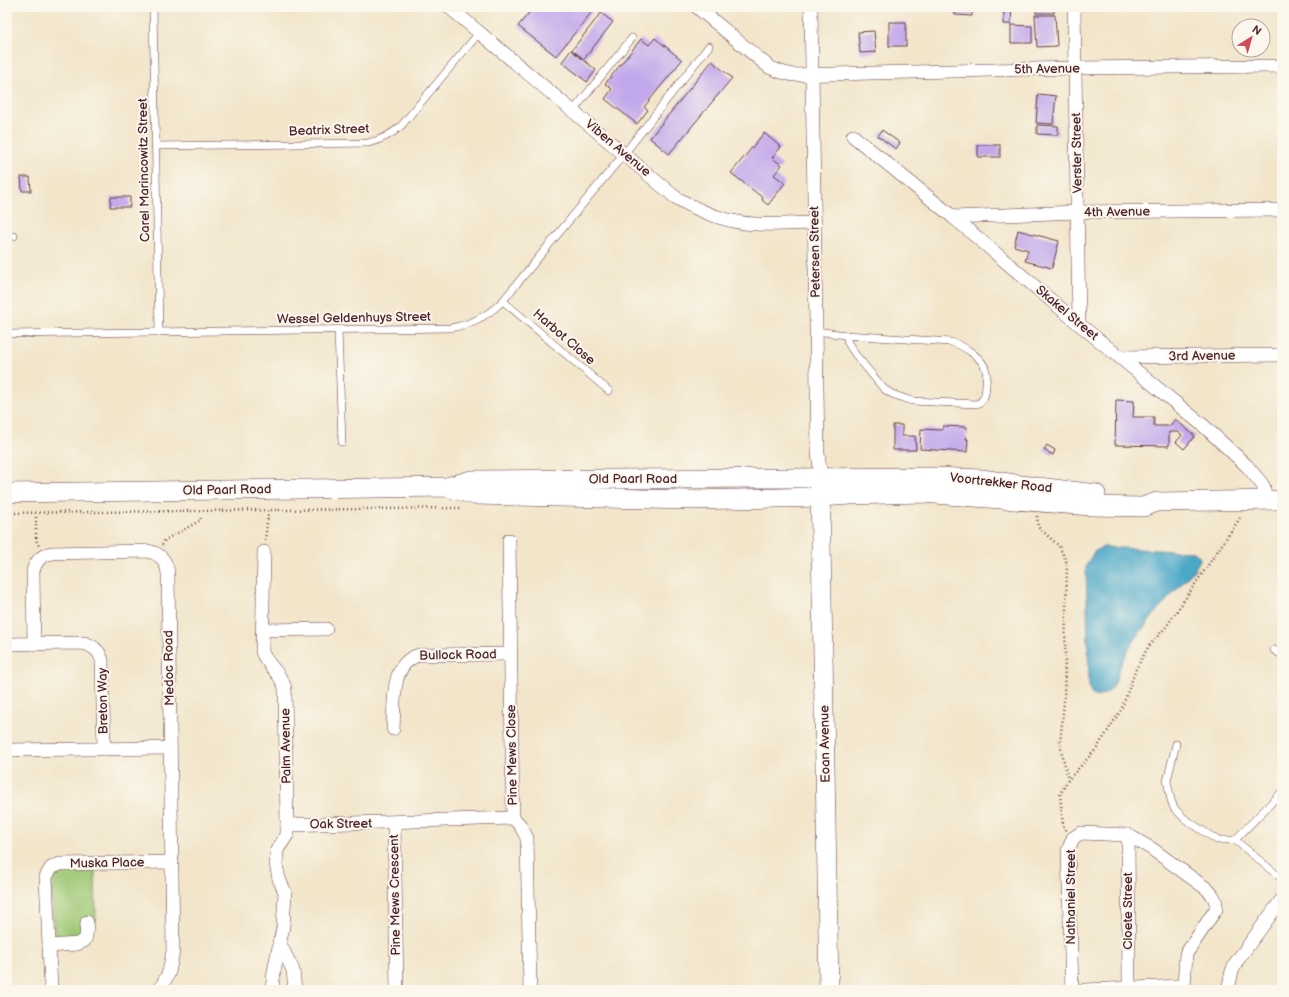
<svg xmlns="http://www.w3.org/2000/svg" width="1289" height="997" viewBox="0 0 1289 997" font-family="'Balsamiq Sans',sans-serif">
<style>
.green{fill:#9fc874;stroke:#747450}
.water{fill:#48a7c7;stroke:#496379}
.building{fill:#c1a7eb}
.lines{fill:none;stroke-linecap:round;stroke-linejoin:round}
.lane-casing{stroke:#633d43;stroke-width:8}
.street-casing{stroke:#633d43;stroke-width:14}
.secondary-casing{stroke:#633d43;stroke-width:20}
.path{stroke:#633d43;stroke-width:2.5;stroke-dasharray:1 3;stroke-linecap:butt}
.lane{stroke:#fff;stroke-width:7}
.street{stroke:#fff;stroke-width:13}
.secondary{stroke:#fff;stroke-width:19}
.labels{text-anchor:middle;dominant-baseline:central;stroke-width:4;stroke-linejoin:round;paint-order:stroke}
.street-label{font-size:13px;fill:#4a1f2b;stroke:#fbf7ec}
</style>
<rect width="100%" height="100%" fill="#fbf7ec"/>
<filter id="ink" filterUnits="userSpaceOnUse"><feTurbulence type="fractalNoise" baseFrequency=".025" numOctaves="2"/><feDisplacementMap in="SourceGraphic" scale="8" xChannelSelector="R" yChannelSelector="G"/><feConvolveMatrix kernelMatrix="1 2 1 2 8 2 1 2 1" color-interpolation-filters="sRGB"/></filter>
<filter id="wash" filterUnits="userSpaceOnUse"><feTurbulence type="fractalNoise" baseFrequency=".012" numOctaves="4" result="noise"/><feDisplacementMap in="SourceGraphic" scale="16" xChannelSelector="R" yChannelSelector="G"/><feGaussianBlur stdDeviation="0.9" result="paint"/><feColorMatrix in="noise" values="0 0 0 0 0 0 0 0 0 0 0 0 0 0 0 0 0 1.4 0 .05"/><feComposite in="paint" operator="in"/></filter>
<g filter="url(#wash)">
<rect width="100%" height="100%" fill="#f2e5ca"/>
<polygon class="green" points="95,867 96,921 83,921 82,934 77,939 58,939 55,937 50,881 57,869"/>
<path class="water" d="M1103,547L1194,552L1199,556L1200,560L1194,570C1169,599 1139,627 1122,662C1114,679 1119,690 1097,697L1091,694L1089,686L1086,566L1094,552Z"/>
<g id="blocks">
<g class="building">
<polygon points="534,7 596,7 556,56 518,26"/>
<polygon points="955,7 972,7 972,16 955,15"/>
<polygon points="1004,7 1012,7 1011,24 1004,24"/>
<rect x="1036" y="7" width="18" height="6"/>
<polygon points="601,13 613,22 584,59 572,50"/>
<polygon points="1035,15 1055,15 1057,46 1037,47"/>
<rect x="889" y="22" width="17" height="24"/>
<polygon points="1011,25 1032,26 1032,43 1011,43"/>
<polygon points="874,31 876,52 860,53 858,32"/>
<polygon points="655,38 682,60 644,107 648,110 637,124 605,99 612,89 605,84 641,39 649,45"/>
<polygon points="571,50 596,70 587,82 562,62"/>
<polygon points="712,61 732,78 669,154 650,138"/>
<polygon points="1038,94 1056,96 1053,124 1036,123"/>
<polygon points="1037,125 1058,126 1058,135 1037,134"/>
<polygon points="882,130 900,143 896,149 878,136"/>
<polygon points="764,133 781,147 772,158 782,165 774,175 785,183 768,205 762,200 763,198 731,173"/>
<rect x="978" y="145" width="22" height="12"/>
<polygon points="21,177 30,177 31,191 22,191"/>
<polygon points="111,197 130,197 130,207 110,207"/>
<polygon points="1018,230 1059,241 1052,268 1025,261 1028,250 1014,246"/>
<polygon points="1116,400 1134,401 1133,417 1154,417 1154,426 1170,426 1175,419 1195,436 1184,449 1176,442 1182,435 1178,432 1169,432 1169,446 1115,445"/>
<polygon points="893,425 902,425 902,436 915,436 916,450 893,450"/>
<polygon points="943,426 967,427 966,439 968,439 967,452 920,449 921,429 942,430"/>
<polygon points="1047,445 1055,450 1053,455 1044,450"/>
</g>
</g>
</g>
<g filter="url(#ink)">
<use href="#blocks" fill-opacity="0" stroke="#633d43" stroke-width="1"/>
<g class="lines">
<g class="lane-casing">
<g id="lane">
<polyline points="153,7 159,332"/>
<polyline points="573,111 632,38"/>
<path d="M155,146L368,143C381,140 391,135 401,126L479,33"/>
<polyline points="7,236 14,236"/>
<polyline points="503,301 609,391"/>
<polyline points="338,330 342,442"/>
<path d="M816,331L846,335L848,343L855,354L884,389L892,394L912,401L977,404C985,400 985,395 986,386C986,381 987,375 986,371C984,358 962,345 951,342L846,335"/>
<path d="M7,334L450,328C473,324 491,315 506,297L624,154L709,46"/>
<polyline points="1274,650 1282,655"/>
<polyline points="1176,744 1167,781 1171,800 1174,808 1185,819 1217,840 1235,840 1282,879"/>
<polyline points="1235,840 1282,792"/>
</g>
</g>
<g class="street-casing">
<g id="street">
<path d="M449,7L675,197C700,212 727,223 756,224C776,225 795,223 815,223"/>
<polyline points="697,7 769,67 781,72 793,75 1075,68 1282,66"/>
<polyline points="811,7 818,453 821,478"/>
<polyline points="1074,7 1079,324"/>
<polyline points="853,136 953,217 1079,324 1205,427 1247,466 1262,484 1264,488 1264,501"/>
<polyline points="953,217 1077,212 1282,210"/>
<polyline points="1121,357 1282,355"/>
<polyline points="509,540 513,818 520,825 527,838 530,990"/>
<path d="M264,552L262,652C267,665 281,673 285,688L287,825V835L277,850L276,864L279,879L285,892L283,927L274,971L272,990"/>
<polyline points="262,630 326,629"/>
<path d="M7,644L84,643C93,646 99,650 102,660L104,749"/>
<path d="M34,644L33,571C36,561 41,555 52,553L147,551C160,553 167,561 168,574L173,951L169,972L160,990"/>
<path d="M393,729C395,704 389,663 419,655L511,654"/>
<polyline points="7,750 170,748"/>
<polyline points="394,822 397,990"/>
<polyline points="287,825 513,818"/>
<polyline points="1128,835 1129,988"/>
<polyline points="279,942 293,970 295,990"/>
<polyline points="49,946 77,944 84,941 86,937 87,922"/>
<polyline points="51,990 46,877 51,868 60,864 172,862"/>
<path d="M1072,990L1068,851L1073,838L1081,833L1128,835L1152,849L1207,889C1213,895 1217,900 1216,909L1186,954L1184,986L1085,990"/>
<polyline points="1228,990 1232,971 1237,961 1282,899"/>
</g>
</g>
<g class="secondary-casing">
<g id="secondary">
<polyline points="820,486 829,990"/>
<polyline points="447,487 471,480 935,477 982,479 1021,485 1096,494"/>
<polyline points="7,493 447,487 475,495 692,500 820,497 851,495 922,493 1091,506 1143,507 1157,502 1282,500"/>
</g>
</g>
<g class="path">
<polyline points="7,513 462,508"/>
<polyline points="1037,516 1038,527 1059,546 1067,563 1064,702 1060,744 1068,779"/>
<polyline points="36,517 36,540 39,546"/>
<polyline points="265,540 268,515"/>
<polyline points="162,545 165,540 201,520 200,516"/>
<polyline points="1066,830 1063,826 1060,794 1068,780 1097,748 1121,710 1136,669 1148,647 1166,627 1240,518"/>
</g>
<use href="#lane" class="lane"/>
<use href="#street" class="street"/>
<use href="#secondary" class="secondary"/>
</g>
</g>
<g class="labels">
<g class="street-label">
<text transform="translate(1047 69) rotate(-1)">5th Avenue</text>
<text transform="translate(329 130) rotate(-2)">Beatrix Street</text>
<text transform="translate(618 148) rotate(40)">Viben Avenue</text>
<text transform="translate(1077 153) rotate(-91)">Verster Street</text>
<text transform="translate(144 170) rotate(-91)">Carel Marincowitz Street</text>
<text transform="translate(1117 212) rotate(-1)">4th Avenue</text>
<text transform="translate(815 252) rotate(-91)">Petersen Street</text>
<text transform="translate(1067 313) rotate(40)">Skakel Street</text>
<text transform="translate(354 318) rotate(-1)">Wessel Geldenhuys Street</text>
<text transform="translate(564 337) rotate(41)">Harbot Close</text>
<text transform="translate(1202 356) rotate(-1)">3rd Avenue</text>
<text x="633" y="479">Old Paarl Road</text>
<text transform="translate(1001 483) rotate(6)">Voortrekker Road</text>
<text transform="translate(227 490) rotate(-1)">Old Paarl Road</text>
<text transform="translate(458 655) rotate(-1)">Bullock Road</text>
<text transform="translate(169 668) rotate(-91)">Medoc Road</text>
<text transform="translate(103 701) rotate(-91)">Breton Way</text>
<text transform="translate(825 744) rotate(-91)">Eoan Avenue</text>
<text transform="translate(286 746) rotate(-91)">Palm Avenue</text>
<text transform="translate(512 755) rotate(-91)">Pine Mews Close</text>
<text transform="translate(341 824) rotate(-1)">Oak Street</text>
<text transform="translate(107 863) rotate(-1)">Muska Place</text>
<text transform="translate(395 895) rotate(-91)">Pine Mews Crescent</text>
<text transform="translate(1071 897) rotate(-90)">Nathaniel Street</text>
<text transform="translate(1128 911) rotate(-90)">Cloete Street</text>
</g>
</g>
<rect width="1289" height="997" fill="none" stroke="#fbf7ec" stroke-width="24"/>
<g transform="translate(1251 38) rotate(37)"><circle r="19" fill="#fbf7ec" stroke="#b4a19f"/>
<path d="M0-3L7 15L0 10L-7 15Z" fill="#d1495b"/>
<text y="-6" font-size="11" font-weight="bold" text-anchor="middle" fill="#4a1f2b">N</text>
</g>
</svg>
